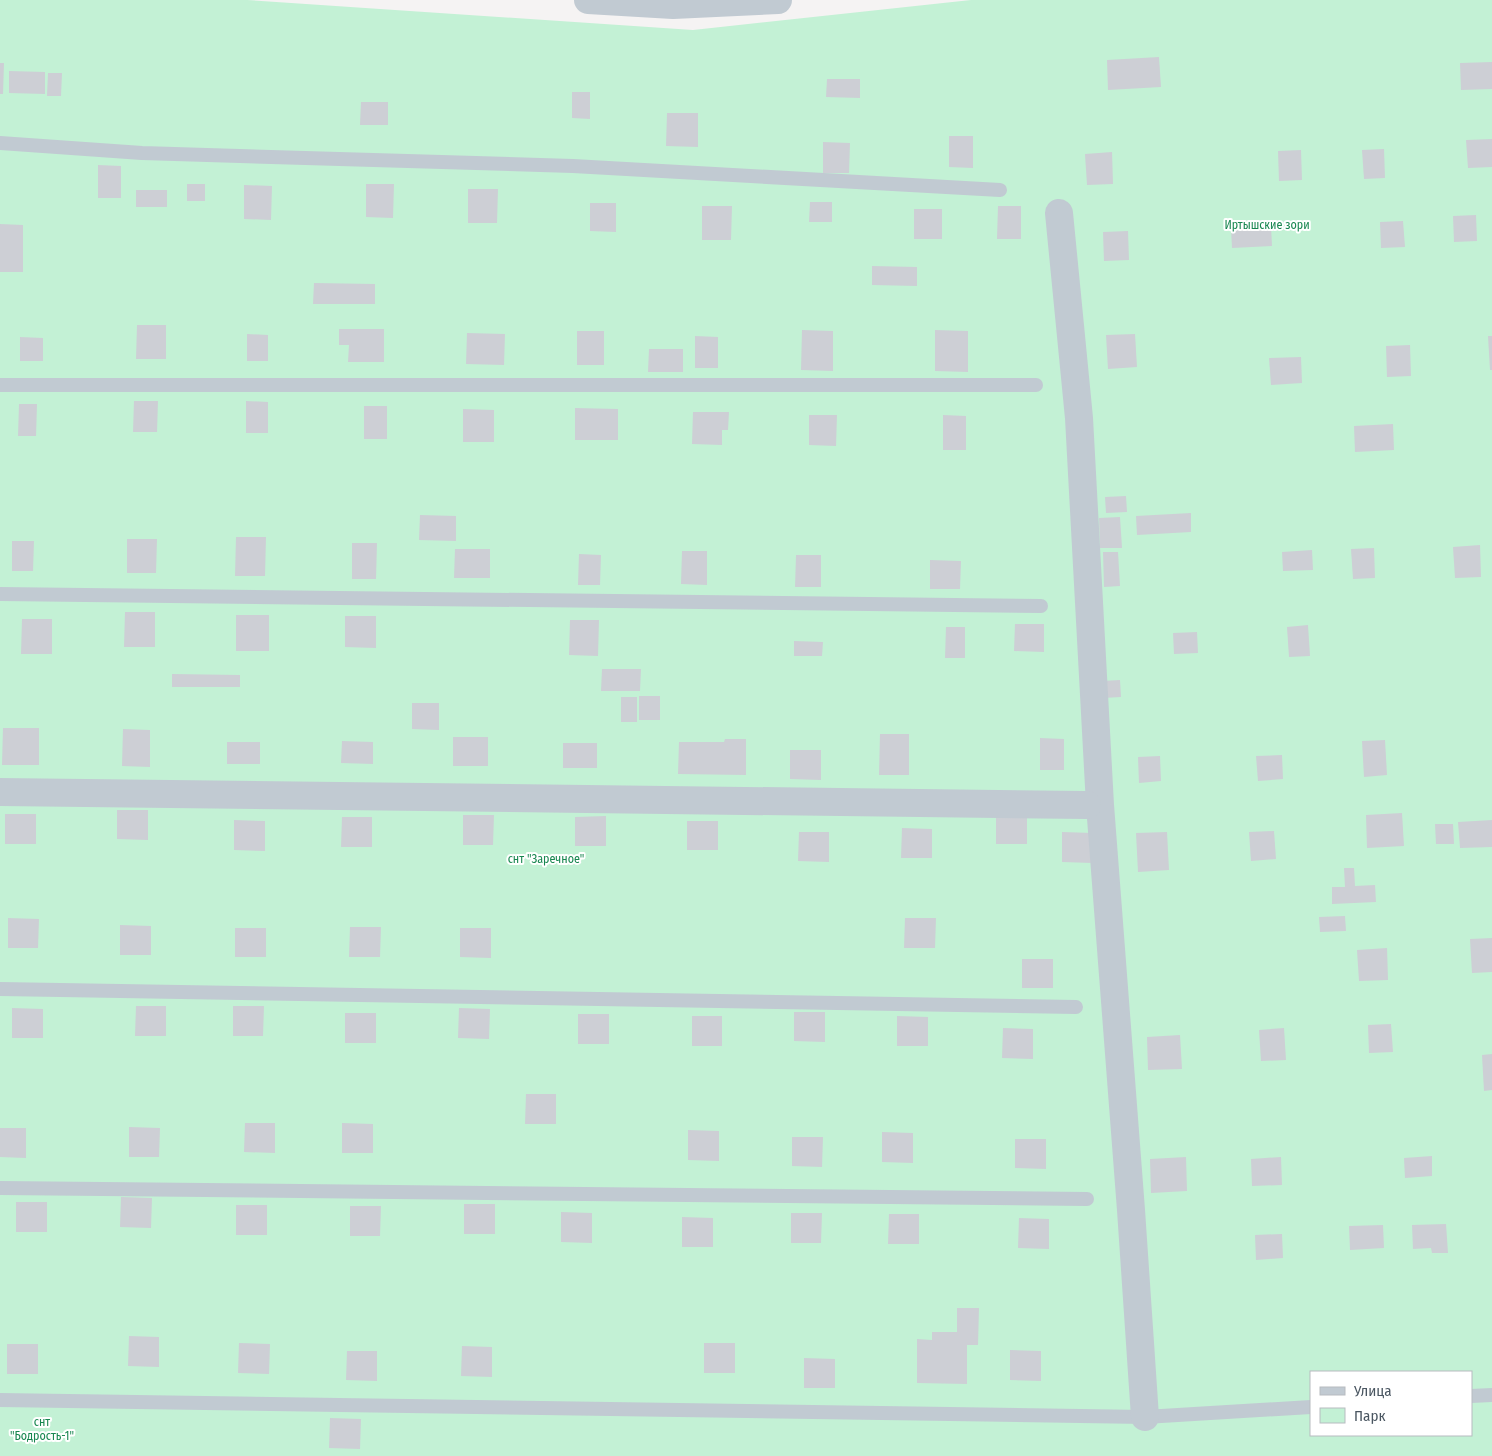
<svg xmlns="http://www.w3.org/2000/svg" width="1492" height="1456" viewBox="0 0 1492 1456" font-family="'Fira Sans Condensed',sans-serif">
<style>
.green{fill:#c3f1d5;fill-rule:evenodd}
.building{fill:#cdcfd5}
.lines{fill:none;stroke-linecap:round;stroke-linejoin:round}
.lane{stroke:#c1cad2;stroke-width:14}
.street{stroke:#c1cad2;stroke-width:28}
.labels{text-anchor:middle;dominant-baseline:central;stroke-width:4;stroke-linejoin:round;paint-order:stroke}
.park-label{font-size:12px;fill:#17864f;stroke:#fff}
</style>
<rect width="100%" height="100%" fill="#f5f3f3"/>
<path class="green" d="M0,0H247L693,30L971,0H1492V1456H0ZM1311,1372H1471V1435H1311Z"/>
<g class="building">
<polygon points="1159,57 1161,87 1108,90 1107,60"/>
<polygon points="1492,62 1492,89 1461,90 1460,63"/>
<polygon points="0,63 4,63 3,94 0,94"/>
<polygon points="9,71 45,72 45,94 9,93"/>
<polygon points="48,73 62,73 61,96 47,96"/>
<polygon points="827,79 860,79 860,98 826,97"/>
<polygon points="572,92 590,92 590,119 572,118"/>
<polygon points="361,102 388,102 388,125 360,125"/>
<polygon points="667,113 698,113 698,147 666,146"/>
<polygon points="949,136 973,136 973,168 949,167"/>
<polygon points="1492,139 1492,167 1468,168 1466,140"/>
<polygon points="823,142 850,143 849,173 823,173"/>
<polygon points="1384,149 1385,178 1364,179 1362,150"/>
<polygon points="1301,150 1302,180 1279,181 1278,151"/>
<polygon points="1112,152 1113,184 1087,185 1085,154"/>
<polygon points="98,165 121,166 121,198 98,198"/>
<rect x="187" y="184" width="18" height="17"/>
<polygon points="366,184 394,184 393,218 366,217"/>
<polygon points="244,185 272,186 271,220 244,219"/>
<polygon points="468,189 498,189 497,223 468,223"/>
<rect x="136" y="190" width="31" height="17"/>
<polygon points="810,202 832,202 832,222 809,222"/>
<polygon points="590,203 616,203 616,232 590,231"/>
<polygon points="702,206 732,206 731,240 702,240"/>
<polygon points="998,206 1021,206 1021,239 997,239"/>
<rect x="914" y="209" width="28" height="30"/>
<polygon points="1476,215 1477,241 1454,242 1453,216"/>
<polygon points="1403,221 1405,247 1381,248 1380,222"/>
<polygon points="0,224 23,225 23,272 0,272"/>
<polygon points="1271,226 1272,246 1232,248 1231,228"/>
<polygon points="1128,231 1129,260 1104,261 1103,232"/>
<polygon points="872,266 917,267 917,286 872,285"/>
<polygon points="314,283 375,284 375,304 313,304"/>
<polygon points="137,325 166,325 166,359 136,359"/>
<polygon points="339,329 384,329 384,362 348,362 349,345 339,345"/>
<polygon points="802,330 833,331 833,371 801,370"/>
<polygon points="935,330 968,331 968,372 935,371"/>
<rect x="577" y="331" width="27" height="34"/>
<polygon points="467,333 505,334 504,365 466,364"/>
<polygon points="247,334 268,335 268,361 247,361"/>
<polygon points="1135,334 1137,367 1108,369 1106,335"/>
<polygon points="695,336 718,337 718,368 695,368"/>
<polygon points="1488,336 1492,336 1492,370 1490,370"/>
<polygon points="20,337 43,338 43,361 20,361"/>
<polygon points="1410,345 1411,376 1387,377 1386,346"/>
<polygon points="649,349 683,349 683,372 648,372"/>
<polygon points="1301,357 1302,383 1271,385 1269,358"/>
<polygon points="134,401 158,401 157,432 133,432"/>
<polygon points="246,401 268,402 268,433 246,433"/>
<polygon points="19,404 37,404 36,436 18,436"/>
<rect x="364" y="406" width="23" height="33"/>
<polygon points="575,408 618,409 618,440 575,440"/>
<polygon points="463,409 494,410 494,442 463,442"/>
<polygon points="693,412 729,412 728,430 722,430 722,445 692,444"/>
<polygon points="809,415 837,415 836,446 809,445"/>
<polygon points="943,415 966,416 966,450 943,450"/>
<polygon points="1393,424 1394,450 1355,452 1354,426"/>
<polygon points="1126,496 1127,512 1106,513 1105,497"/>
<polygon points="1191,513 1191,532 1137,535 1136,516"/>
<polygon points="420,515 456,516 456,541 419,540"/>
<polygon points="1120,517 1122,548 1100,548 1099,518"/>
<polygon points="236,537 266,537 265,576 235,576"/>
<polygon points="127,539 157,539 156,573 127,573"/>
<polygon points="12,541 34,541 33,571 12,571"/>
<polygon points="352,543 377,543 376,579 352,579"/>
<polygon points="1480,545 1481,577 1455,578 1453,547"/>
<polygon points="1374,548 1375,578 1353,579 1351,549"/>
<polygon points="455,549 490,549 490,578 454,578"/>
<polygon points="1312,550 1313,570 1283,571 1282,552"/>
<polygon points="682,551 707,551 707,585 681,584"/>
<polygon points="1103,552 1118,552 1120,586 1104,587"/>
<polygon points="579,554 601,555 600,585 578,585"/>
<polygon points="796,555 821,555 821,587 795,587"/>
<polygon points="930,560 961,561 960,589 930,589"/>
<polygon points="125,612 155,612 155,647 124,647"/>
<rect x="236" y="615" width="33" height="36"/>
<polygon points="345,616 376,616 376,648 345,647"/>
<polygon points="22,619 52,619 52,654 21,654"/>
<polygon points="570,620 599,620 598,656 569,655"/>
<polygon points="1015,624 1044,624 1044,652 1014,651"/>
<polygon points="1308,625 1310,656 1289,657 1287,627"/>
<polygon points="946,627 965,627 965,658 945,658"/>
<polygon points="1197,632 1198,653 1174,654 1173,633"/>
<polygon points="794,641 823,642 822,656 794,656"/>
<polygon points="602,669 641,669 640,691 601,691"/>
<polygon points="172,674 240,675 240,687 172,687"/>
<polygon points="1120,680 1121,697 1103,698 1102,681"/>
<rect x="639" y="696" width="21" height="24"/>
<rect x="621" y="697" width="16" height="25"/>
<polygon points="412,703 439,703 439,730 412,729"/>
<polygon points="3,728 39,728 39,765 2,765"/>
<polygon points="123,729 150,730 150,767 122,766"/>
<polygon points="880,734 909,734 909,775 879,775"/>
<rect x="453" y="737" width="35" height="29"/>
<polygon points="1040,738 1064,739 1064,770 1040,770"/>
<polygon points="725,739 746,739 746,775 678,774 679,742 724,742"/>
<polygon points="1385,740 1387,775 1364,777 1362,741"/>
<polygon points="342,741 373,742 373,764 341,763"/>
<rect x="227" y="742" width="33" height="22"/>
<rect x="563" y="743" width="34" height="25"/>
<polygon points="790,750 821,750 821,780 790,779"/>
<polygon points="1282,755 1283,779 1258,781 1256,756"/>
<polygon points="1160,756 1161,781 1139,783 1138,757"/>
<polygon points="117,810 148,810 148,840 117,839"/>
<polygon points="1402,813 1404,846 1367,848 1366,815"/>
<rect x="5" y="814" width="31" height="30"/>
<rect x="996" y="814" width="31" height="30"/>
<polygon points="463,815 494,815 493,845 463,845"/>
<polygon points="606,816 606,846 575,846 575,817"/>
<polygon points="342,817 372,817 372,847 341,847"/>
<polygon points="234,820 265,821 265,851 234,850"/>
<polygon points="1492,820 1492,847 1460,848 1458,822"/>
<rect x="687" y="821" width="31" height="29"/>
<polygon points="1435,824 1453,824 1454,844 1436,844"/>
<polygon points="902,828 932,829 932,858 901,858"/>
<polygon points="1274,831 1276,859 1251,861 1249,832"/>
<polygon points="799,832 829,832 829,862 798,861"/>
<polygon points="1062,832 1093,833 1092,863 1062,862"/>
<polygon points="1167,832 1169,870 1138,872 1136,833"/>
<polygon points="1344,868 1354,868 1355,886 1375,885 1376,902 1332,904 1332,887 1345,887"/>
<polygon points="1345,916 1346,931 1320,932 1319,917"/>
<polygon points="8,918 39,919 38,948 8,948"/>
<polygon points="905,918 936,918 935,948 904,948"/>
<polygon points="120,925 151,926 151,955 120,955"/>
<polygon points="350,927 381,927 380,957 349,957"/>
<rect x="235" y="928" width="31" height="29"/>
<polygon points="460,928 491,928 491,958 460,957"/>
<polygon points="1492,938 1492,972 1472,973 1470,939"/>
<polygon points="1387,948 1388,980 1359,981 1357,950"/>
<rect x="1022" y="959" width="31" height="29"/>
<polygon points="136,1006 166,1006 166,1036 135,1036"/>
<polygon points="233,1006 264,1006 263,1036 233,1036"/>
<polygon points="12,1008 43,1009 43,1038 12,1038"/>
<polygon points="459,1008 490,1009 489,1039 458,1038"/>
<polygon points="794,1012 825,1012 825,1042 794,1041"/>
<rect x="345" y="1013" width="31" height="30"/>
<rect x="578" y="1014" width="31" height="30"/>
<rect x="692" y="1016" width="30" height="30"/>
<polygon points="897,1016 928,1017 928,1046 897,1046"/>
<polygon points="1391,1024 1393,1052 1369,1053 1368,1025"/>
<polygon points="1003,1028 1033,1029 1033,1059 1002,1058"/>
<polygon points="1284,1028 1286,1060 1261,1061 1259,1030"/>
<polygon points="1180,1035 1182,1069 1148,1070 1147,1037"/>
<polygon points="1492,1054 1492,1090 1484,1091 1482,1055"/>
<polygon points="526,1094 556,1094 556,1124 525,1124"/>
<polygon points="245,1123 275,1123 275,1153 244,1152"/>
<polygon points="342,1123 373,1124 373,1153 342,1153"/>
<polygon points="129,1127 160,1128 159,1157 129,1157"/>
<polygon points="0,1128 26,1128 26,1158 0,1157"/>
<polygon points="688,1130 719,1131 719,1161 688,1160"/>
<polygon points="882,1132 913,1133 913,1163 882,1162"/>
<polygon points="792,1137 823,1137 822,1167 792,1166"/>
<polygon points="1015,1139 1046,1139 1046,1169 1015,1168"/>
<polygon points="1432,1156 1432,1176 1405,1178 1404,1158"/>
<polygon points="1186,1157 1187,1191 1151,1193 1150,1159"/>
<polygon points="1281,1157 1282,1185 1252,1186 1251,1159"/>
<polygon points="121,1197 152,1198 151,1228 120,1227"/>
<rect x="16" y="1202" width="31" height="30"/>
<rect x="464" y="1204" width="31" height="30"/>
<rect x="236" y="1205" width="31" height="30"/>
<polygon points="350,1206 381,1206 380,1236 350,1236"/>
<polygon points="561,1212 592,1213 592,1243 561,1242"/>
<polygon points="791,1213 822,1213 821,1243 791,1243"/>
<polygon points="889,1214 919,1214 919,1244 888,1244"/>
<polygon points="682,1217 713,1218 713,1247 682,1247"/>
<polygon points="1019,1218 1049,1219 1049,1249 1018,1248"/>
<polygon points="1446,1224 1448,1253 1432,1253 1431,1248 1413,1249 1412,1225"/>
<polygon points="1383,1225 1384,1248 1350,1250 1349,1226"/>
<polygon points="1282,1234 1283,1258 1256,1260 1255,1235"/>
<polygon points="957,1308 979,1308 978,1345 967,1345 967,1384 917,1383 917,1339 932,1340 932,1332 957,1332"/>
<polygon points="129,1336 159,1337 159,1367 128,1366"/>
<polygon points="239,1343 270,1344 269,1374 238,1373"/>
<rect x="704" y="1343" width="31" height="30"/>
<rect x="7" y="1344" width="31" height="30"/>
<polygon points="462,1346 492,1347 492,1377 461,1376"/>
<polygon points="1010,1350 1041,1351 1041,1381 1010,1380"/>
<polygon points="347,1351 377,1351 377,1381 346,1380"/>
<polygon points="804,1358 835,1359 835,1388 804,1388"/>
<polygon points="330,1418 361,1419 360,1449 329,1448"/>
</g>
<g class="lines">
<g class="lane">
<polyline points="0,143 142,153 573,166 1000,190"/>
<polyline points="0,385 1036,385"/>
<polyline points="0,594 1041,606"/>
<polyline points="0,989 1076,1007"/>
<polyline points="0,1188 1087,1199"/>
<polyline points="1471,1396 1492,1395"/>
<polyline points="0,1400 1145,1417 1311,1407"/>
</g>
<g class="street">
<polyline points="588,0 673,5 778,0"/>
<polyline points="1059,213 1079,418 1100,805 1131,1210 1145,1417"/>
<polyline points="0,792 1087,805"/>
</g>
</g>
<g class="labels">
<g class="park-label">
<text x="1267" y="225">Иртышские зори</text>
<text x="546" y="859">снт "Заречное"</text>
<text x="42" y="1422">снт<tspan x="42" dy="14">"Бодрость-1"</tspan></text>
</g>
</g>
<rect x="1310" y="1371" width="162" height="65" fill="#ffffff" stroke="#b7bbc0"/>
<rect x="1320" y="1387" width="25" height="8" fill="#c1cad2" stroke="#b7bbc0"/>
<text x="1354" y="1396" font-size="15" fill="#4a5661">Улица</text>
<rect x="1320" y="1408" width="25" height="15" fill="#c3f1d5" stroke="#b7bbc0"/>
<text x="1354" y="1421" font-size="15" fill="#4a5661">Парк</text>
</svg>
